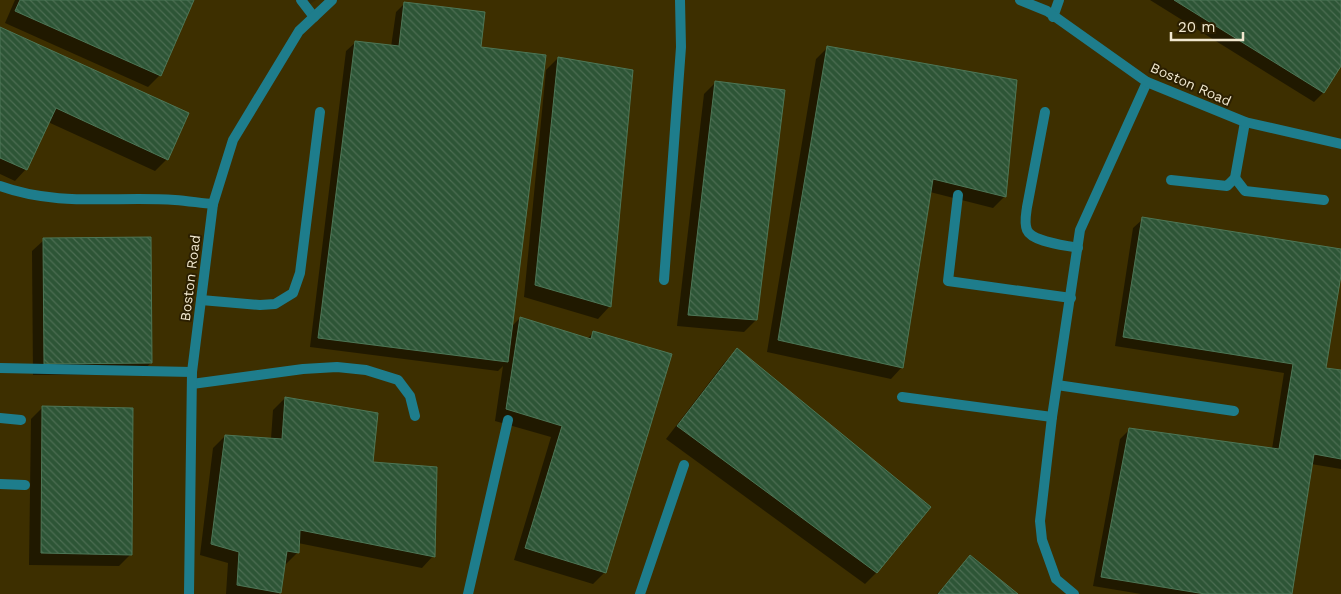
<svg xmlns="http://www.w3.org/2000/svg" width="1341" height="594" viewBox="0 0 1341 594" font-family="'Work Sans',sans-serif">
<style>
.built{fill:#3d2f00}
.shadow{fill:#0007}
.building{fill:url(#building-back-hatch);stroke:#4d7656}
.lines{fill:none;stroke-linecap:round;stroke-linejoin:round}
.lane{stroke:#1e7d8c;stroke-width:10}
.street{stroke:#1e7d8c;stroke-width:10}
.labels{text-anchor:middle;dominant-baseline:central;stroke-width:4;stroke-linejoin:round;paint-order:stroke}
.street-label{font-size:14px;fill:#f1e8cf;stroke:#2b1f00}
</style>
<defs>
<pattern id="building-back-hatch" width="6" height="6" patternUnits="userSpaceOnUse" patternTransform="scale(1.25)"><rect width="6" height="6" fill="#2d5536"/><path d="M-1 5l2 2M0 0l6 6M5-1l2 2" fill="none" stroke="#4c6d52"/></pattern>
</defs>
<rect width="100%" height="100%" fill="#352903"/>
<polygon class="built" points="0,0 307,0 310,4 316,0 1341,0 1341,594 0,594"/>
<g class="shadow">
<polygon points="15,0 193,0 160,75 148,87 5,23"/>
<polygon points="1150,0 1341,0 1341,64 1323,93 1314,102"/>
<polygon points="405,3 479,48 511,327 520,318 587,339 594,332 605,572 593,584 514,560 551,437 495,421 503,366 498,371 310,347 346,51 356,42 391,47 396,12"/>
<polygon points="0,28 167,159 155,171 48,122 26,169 15,181 0,174"/>
<polygon points="828,47 1005,196 993,208 930,192 902,367 891,379 767,352 816,59"/>
<polygon points="558,58 631,71 609,307 598,319 524,297 546,70"/>
<polygon points="716,82 756,320 744,332 677,326 704,94"/>
<polygon points="1143,219 1341,250 1341,267 1325,369 1341,371 1341,469 1311,464 1290,594 1141,594 1093,586 1120,439 1129,430 1272,449 1284,373 1115,346 1133,228"/>
<polygon points="44,240 151,363 139,374 33,375 32,251"/>
<polygon points="737,350 930,508 876,573 865,584 666,439 725,362"/>
<polygon points="285,398 372,463 433,556 422,568 298,543 298,552 286,564 284,564 279,594 226,594 228,563 200,555 213,448 225,436 271,439 273,410"/>
<polygon points="42,408 131,554 119,566 29,565 31,419"/>
<polygon points="971,556 1016,594 937,594"/>
</g>
<g class="building">
<polygon points="20,0 194,0 161,76 15,11"/>
<polygon points="1174,0 1341,0 1341,66 1324,93"/>
<polygon points="404,2 485,12 481,47 546,55 508,362 318,338 355,41 399,46"/>
<polygon points="0,27 189,113 168,160 56,108 27,170 0,158"/>
<polygon points="827,46 1017,80 1006,197 933,179 903,368 778,340"/>
<polygon points="558,57 633,70 611,307 535,285"/>
<polygon points="715,81 785,90 757,320 688,315"/>
<polygon points="1142,217 1341,249 1341,275 1326,368 1341,370 1341,459 1314,454 1292,594 1205,594 1101,577 1129,428 1279,449 1293,364 1123,337"/>
<polygon points="151,237 152,363 44,364 43,238"/>
<polygon points="520,317 591,339 593,331 672,354 606,573 525,548 562,426 506,409"/>
<polygon points="737,348 931,507 877,573 677,426"/>
<polygon points="285,397 378,413 373,462 437,467 435,557 300,530 299,553 287,551 281,593 237,585 239,552 211,544 225,435 282,439"/>
<polygon points="42,406 133,408 132,555 41,553"/>
<polygon points="970,555 1018,594 938,594"/>
</g>
<g class="lines">
<g class="lane">
<polyline points="301,0 314,17"/>
<polyline points="1053,17 1059,0"/>
<path d="M1045,112L1027,207C1026,215 1024,223 1027,230C1032,242 1065,245 1078,248"/>
<polyline points="1235,178 1245,191 1324,200"/>
<polyline points="1171,180 1227,186 1235,178 1245,122"/>
<path d="M0,186C57,207 116,196 175,200C188,201 201,203 213,204"/>
<polyline points="958,195 948,281 1071,298"/>
<polyline points="664,280 681,47 680,0"/>
<polyline points="201,300 260,305 275,304 293,293 300,273 320,112"/>
<polyline points="0,368 192,372"/>
<polyline points="192,384 303,369 337,367 366,370 398,380 410,396 415,416"/>
<polyline points="1057,385 1234,411"/>
<polyline points="902,397 1052,417"/>
<polyline points="0,418 21,420"/>
<polyline points="0,484 25,485"/>
<polyline points="468,594 508,420"/>
<polyline points="640,594 684,465"/>
<polyline points="1074,594 1056,579 1042,540 1040,521 1052,417 1080,230 1147,82"/>
</g>
<g class="street">
<polyline points="1020,0 1047,11 1147,82 1245,122 1341,144"/>
<polyline points="189,594 192,372 213,204 233,140 299,31 332,0"/>
</g>
</g>
<g class="labels">
<g class="street-label">
<text transform="translate(1191 84) rotate(24)">Boston Road</text>
<text transform="translate(190 278) rotate(-83)">Boston Road</text>
</g>
</g>
<path d="M1171 32v8h72v-8" fill="none" stroke="#f1e8cf" stroke-width="2.5"/>
<text x="1178" y="32" font-size="15" fill="#f1e8cf" stroke="#2b1f00" stroke-width="4" paint-order="stroke">20 m</text>
</svg>
